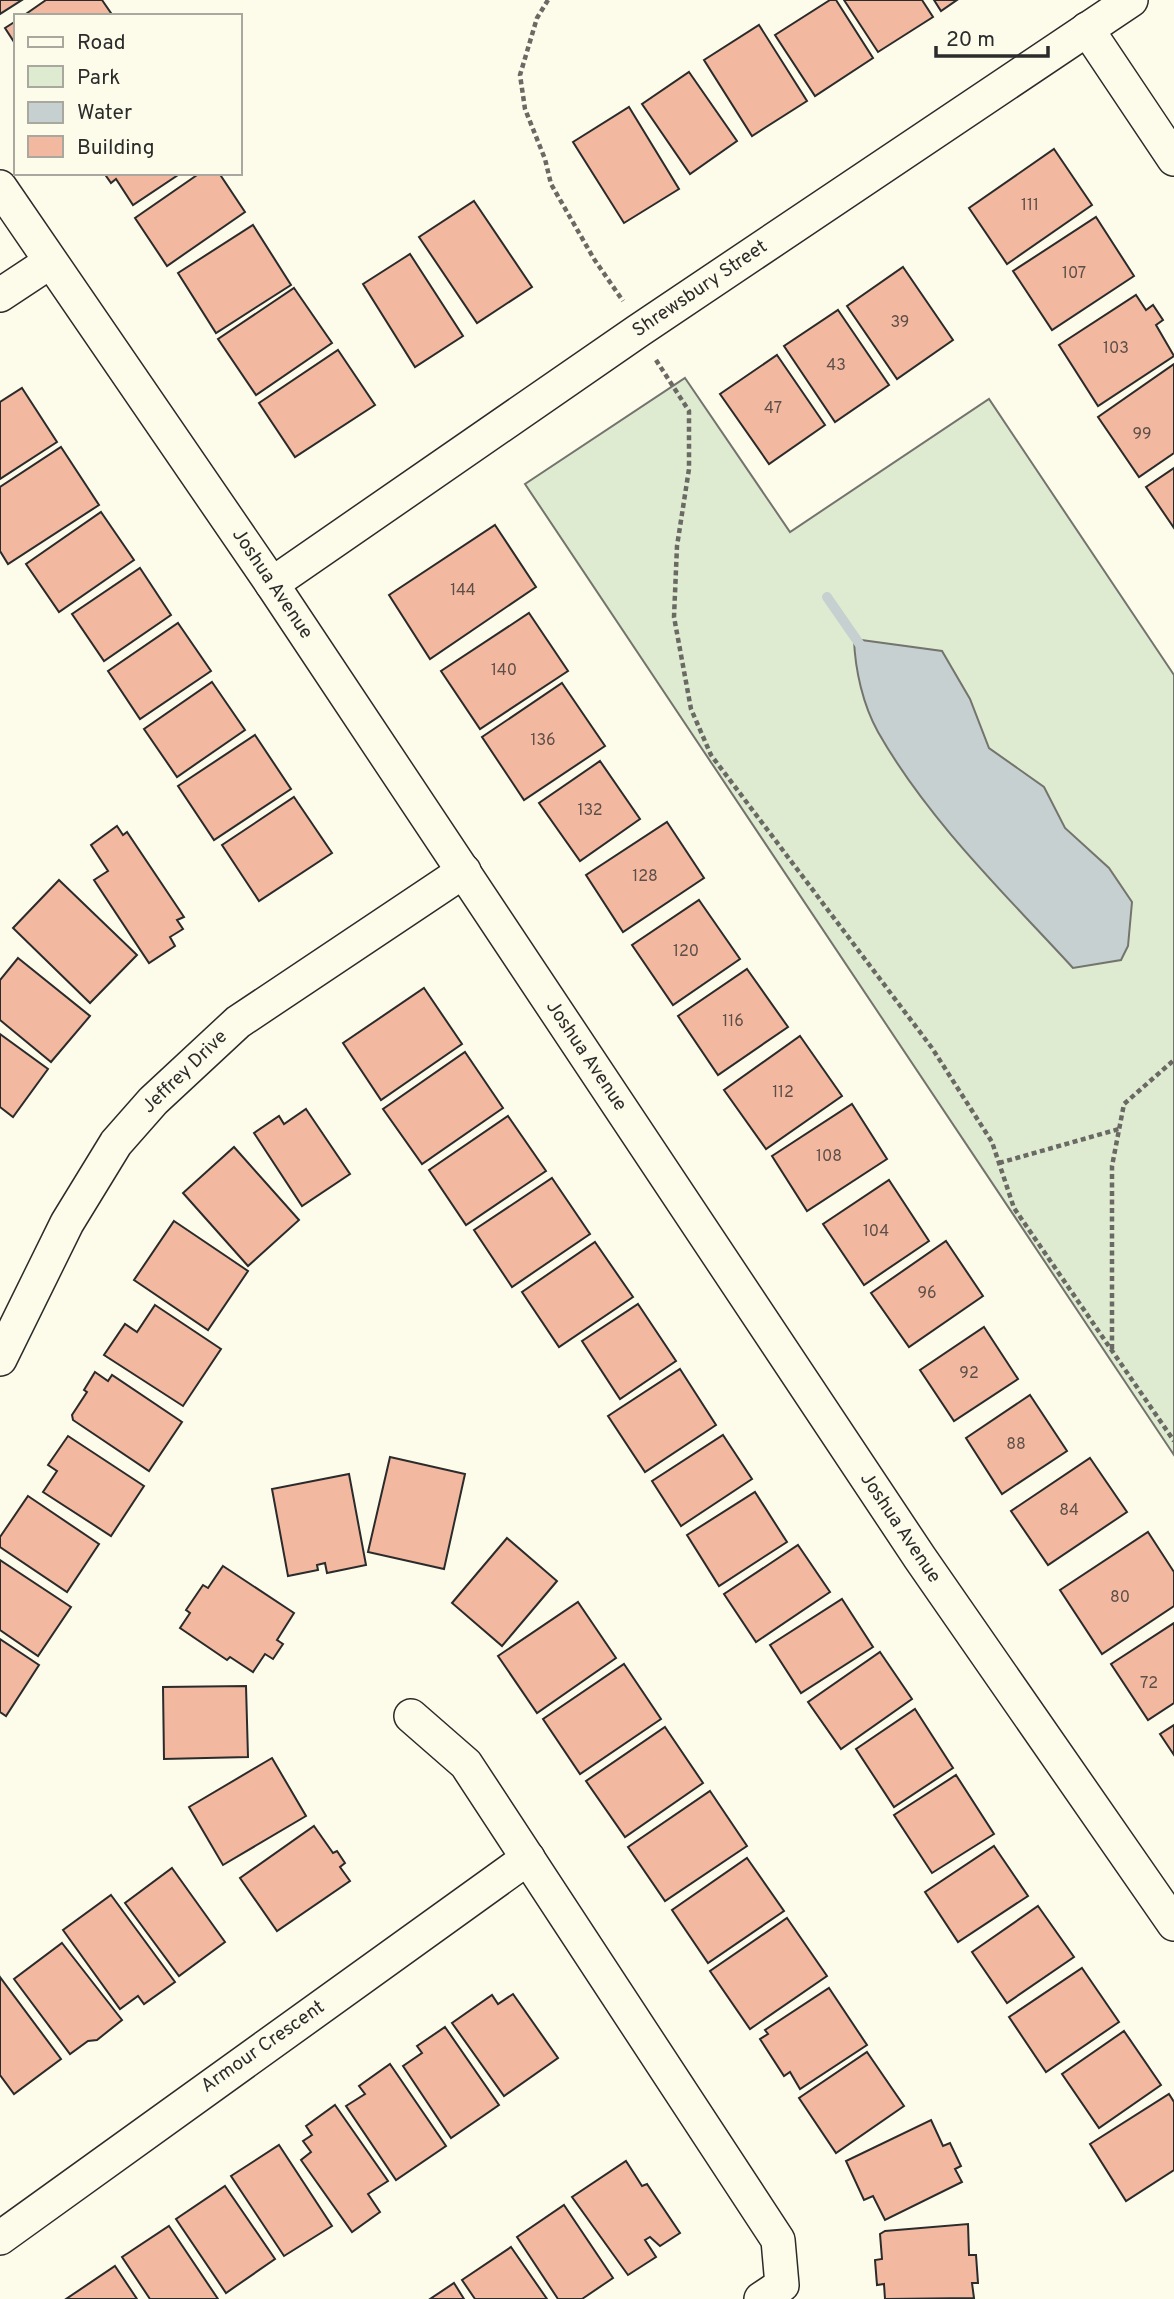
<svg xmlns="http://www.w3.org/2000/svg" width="1174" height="2299" viewBox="0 0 1174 2299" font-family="Overpass,sans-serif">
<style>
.green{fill:#deebd1;stroke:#74746e;stroke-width:2}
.water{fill:#c7d0d0;stroke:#74746e;stroke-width:2}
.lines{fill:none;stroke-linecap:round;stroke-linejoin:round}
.stream{stroke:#c7d0d0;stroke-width:10}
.building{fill:#f2b8a0;stroke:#2b2b2b;stroke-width:2}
.street-casing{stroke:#2b2b2b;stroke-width:36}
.path{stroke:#6a6964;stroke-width:4.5;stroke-dasharray:5 3.5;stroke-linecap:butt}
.street{stroke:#fdfbea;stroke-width:33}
.labels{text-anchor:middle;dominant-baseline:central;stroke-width:5;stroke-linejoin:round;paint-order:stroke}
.number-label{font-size:16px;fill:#5d4e48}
.street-label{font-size:19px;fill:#2b2b2b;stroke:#fdfbea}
</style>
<rect width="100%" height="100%" fill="#fdfbea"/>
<polygon class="green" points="685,378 790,532 989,399 1174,675 1174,1455 525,484"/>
<path class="water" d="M854,639L942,651L970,699L989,748L1044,787L1065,828L1109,868L1132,902L1128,946L1121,960L1073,968C1005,894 928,820 878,732C863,705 855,670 854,639Z"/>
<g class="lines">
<polyline class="stream" points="827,597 863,649"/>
</g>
<g class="building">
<polygon points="0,0 22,0 0,14"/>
<polygon points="46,0 102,0 113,16 23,16"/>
<polygon points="830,0 836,0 873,58 815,96 775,35"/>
<polygon points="844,0 922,0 933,17 878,52"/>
<polygon points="934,0 957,0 941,11"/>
<polygon points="16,21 16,45 5,28"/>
<polygon points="759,25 807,101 752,136 704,60"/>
<polygon points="689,72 737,141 690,174 642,104"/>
<polygon points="629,107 679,189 624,223 573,142"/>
<polygon points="1054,149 1092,205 1007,264 969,208"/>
<polygon points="104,173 181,173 133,205 116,179 111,183"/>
<polygon points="200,173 219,173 245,212 167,266 135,218"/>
<polygon points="474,201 532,287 477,323 419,237"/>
<polygon points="1096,217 1134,276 1052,330 1013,271"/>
<polygon points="253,225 291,285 216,333 178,273"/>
<polygon points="410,254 463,336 415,367 363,284"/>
<polygon points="903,267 953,340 897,379 847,306"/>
<polygon points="294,288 332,343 256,395 218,339"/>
<polygon points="1136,295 1146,310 1153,305 1163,320 1156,325 1174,356 1098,406 1059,345"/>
<polygon points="838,310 889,385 835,422 784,346"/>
<polygon points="338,350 375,405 295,457 259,403"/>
<polygon points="777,355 825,425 769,464 720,394"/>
<polygon points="1174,364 1174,453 1139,477 1098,417"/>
<polygon points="22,388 57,442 0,479 0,402"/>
<polygon points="61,447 99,505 8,564 0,551 0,487"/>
<polygon points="1174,468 1174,528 1146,487"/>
<polygon points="101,512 134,560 59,612 26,564"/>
<polygon points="495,525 536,587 430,659 389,595"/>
<polygon points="140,568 171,615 104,661 72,614"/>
<polygon points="529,613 568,671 480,729 441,671"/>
<polygon points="178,623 211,671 140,719 108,671"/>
<polygon points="212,682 245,730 177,777 144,729"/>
<polygon points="562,683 605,746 524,800 482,737"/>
<polygon points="255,735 291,789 214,840 178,786"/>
<polygon points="600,761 640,819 580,861 539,803"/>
<polygon points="294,797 332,853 259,901 222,845"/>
<polygon points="667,822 704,878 623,932 586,875"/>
<polygon points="117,826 123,835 127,832 184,917 177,920 183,929 170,937 175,946 149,963 94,880 108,871 91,845"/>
<polygon points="59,880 137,955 90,1003 13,928"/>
<polygon points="699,900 740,959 673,1005 632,945"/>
<polygon points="18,958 90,1016 51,1062 0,1020 0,980"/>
<polygon points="747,969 788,1027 718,1075 678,1016"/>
<polygon points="424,988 462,1044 381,1100 343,1043"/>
<polygon points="0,1034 48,1069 13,1117 0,1107"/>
<polygon points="800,1036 842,1096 766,1149 724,1090"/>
<polygon points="465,1052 503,1108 422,1164 383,1109"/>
<polygon points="852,1104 887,1159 807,1211 772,1156"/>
<polygon points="306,1109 350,1174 302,1206 254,1133 279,1116 284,1124"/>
<polygon points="508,1116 546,1171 466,1225 429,1170"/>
<polygon points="234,1147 299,1220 248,1266 183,1193"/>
<polygon points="552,1178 590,1234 512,1287 474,1230"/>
<polygon points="889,1180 929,1241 864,1285 823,1224"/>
<polygon points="174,1221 248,1271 208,1330 134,1280"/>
<polygon points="946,1241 983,1296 909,1347 871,1293"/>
<polygon points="595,1242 633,1297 559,1347 522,1292"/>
<polygon points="638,1304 676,1361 620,1399 582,1341"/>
<polygon points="155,1305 221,1349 183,1406 104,1355 125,1324 137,1332"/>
<polygon points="984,1327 1018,1379 954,1421 920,1370"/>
<polygon points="680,1369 716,1425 645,1472 608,1416"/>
<polygon points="95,1372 108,1381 112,1375 182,1422 149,1471 73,1420 72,1415 87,1392 84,1390"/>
<polygon points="1030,1395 1067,1451 1002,1494 966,1438"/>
<polygon points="723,1435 752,1479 681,1526 652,1481"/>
<polygon points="68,1436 144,1486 111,1536 43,1492 57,1471 48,1465"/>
<polygon points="390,1457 465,1474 444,1569 368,1552"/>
<polygon points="1090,1458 1127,1512 1048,1565 1011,1511"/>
<polygon points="349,1474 366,1565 327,1573 325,1563 317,1565 318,1570 288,1576 272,1489"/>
<polygon points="755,1492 787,1542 719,1586 687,1535"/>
<polygon points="28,1496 99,1544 67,1592 0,1547 0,1537"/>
<polygon points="1148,1532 1174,1572 1174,1606 1102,1654 1060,1590"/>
<polygon points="507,1538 557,1581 502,1646 452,1603"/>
<polygon points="798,1545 830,1592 756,1642 724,1594"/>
<polygon points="0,1560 71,1607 38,1656 0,1630"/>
<polygon points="223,1566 294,1613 277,1640 283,1644 273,1659 265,1654 253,1672 230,1657 227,1660 180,1628 190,1613 186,1610 203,1585 208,1588"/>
<polygon points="842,1599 873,1647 801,1693 770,1645"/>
<polygon points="578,1602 616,1658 537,1713 498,1656"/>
<polygon points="1174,1623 1174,1703 1148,1720 1111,1664"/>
<polygon points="0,1639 39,1665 6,1716 0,1712"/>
<polygon points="880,1652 912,1699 841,1749 808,1702"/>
<polygon points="624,1664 661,1719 580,1774 543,1719"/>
<polygon points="246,1686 248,1757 164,1759 163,1687"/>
<polygon points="915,1709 953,1768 894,1807 856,1749"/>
<polygon points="1174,1725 1174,1755 1160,1734"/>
<polygon points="665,1727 703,1783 625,1837 586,1781"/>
<polygon points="272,1758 306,1816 223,1865 189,1807"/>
<polygon points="956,1775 994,1834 932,1873 894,1815"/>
<polygon points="710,1791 747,1846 665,1901 628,1847"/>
<polygon points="314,1826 333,1853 337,1851 345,1863 340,1867 350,1881 277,1931 240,1878"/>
<polygon points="994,1846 1028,1896 958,1942 925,1892"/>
<polygon points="747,1858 784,1911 708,1963 672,1910"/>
<polygon points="172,1868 225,1942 179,1976 125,1903"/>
<polygon points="111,1895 175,1982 144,2004 138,1996 120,2009 63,1930"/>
<polygon points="1038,1906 1074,1957 1007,2003 972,1952"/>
<polygon points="787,1918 827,1976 750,2029 710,1971"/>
<polygon points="62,1943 122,2020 97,2040 88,2041 70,2054 14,1979"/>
<polygon points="1082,1968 1119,2022 1046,2072 1009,2017"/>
<polygon points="0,1977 61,2059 14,2094 0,2075"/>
<polygon points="829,1988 867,2045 800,2089 790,2072 784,2076 760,2039 768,2034 765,2030"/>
<polygon points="513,1994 558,2058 504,2096 452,2023 492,1995 498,2004"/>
<polygon points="445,2027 499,2105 451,2138 403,2066 422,2053 417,2046"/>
<polygon points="1124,2031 1161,2085 1099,2128 1062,2074"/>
<polygon points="867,2052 904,2106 836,2153 799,2098"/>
<polygon points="390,2064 446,2146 396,2180 346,2106 365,2094 359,2086"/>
<polygon points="1169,2094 1174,2102 1174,2170 1126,2201 1090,2144"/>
<polygon points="335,2105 388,2181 368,2194 380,2212 352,2232 301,2160 311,2152 303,2141 312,2135 306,2126"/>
<polygon points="931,2120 943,2146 950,2143 961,2166 955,2169 962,2182 885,2220 873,2196 864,2200 846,2161"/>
<polygon points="279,2145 332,2226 284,2256 231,2176"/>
<polygon points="626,2161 642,2186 647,2184 680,2233 660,2246 650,2237 645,2240 656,2257 628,2275 572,2197"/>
<polygon points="225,2186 275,2259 226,2293 176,2219"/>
<polygon points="564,2205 613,2278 582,2299 558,2299 517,2237"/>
<polygon points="968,2224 969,2255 976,2255 978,2283 972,2283 974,2298 885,2299 884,2284 877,2285 875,2260 882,2259 880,2234 885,2231"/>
<polygon points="169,2226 218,2299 150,2299 122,2257"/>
<polygon points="511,2247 547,2299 475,2299 462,2280"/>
<polygon points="115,2266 137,2299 66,2299"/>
<polygon points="454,2283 464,2299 430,2299"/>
</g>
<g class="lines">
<g class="street-casing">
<g id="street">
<polyline points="1087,29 1174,159"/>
<polyline points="0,187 272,584 920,1558 1174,1924"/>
<polyline points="0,295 50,262"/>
<polyline points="272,584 638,331 1131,0"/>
<polyline points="0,1359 67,1223 116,1143 153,1101 238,1022 464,871"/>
<polyline points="411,1716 466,1764 778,2240 782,2285 761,2299"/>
<polyline points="0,2238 528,1858"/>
</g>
</g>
<g class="path">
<polyline points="548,0 537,18 520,75 525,109 545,159 551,184 594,259 623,301"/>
<polyline points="656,360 689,411 689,469 677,546 674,617 691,709 711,755 932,1048 992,1142 1014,1208 1174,1441"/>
<polyline points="999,1163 1119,1129"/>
<polyline points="1112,1349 1112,1166 1124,1104 1174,1060"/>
</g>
<use href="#street" class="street"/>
</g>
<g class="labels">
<g class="number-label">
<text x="1030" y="206">111</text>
<text x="1074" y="274">107</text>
<text x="900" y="323">39</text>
<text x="1116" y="349">103</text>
<text x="836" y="366">43</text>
<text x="773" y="409">47</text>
<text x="1142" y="435">99</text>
<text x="463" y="591">144</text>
<text x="504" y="671">140</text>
<text x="543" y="741">136</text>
<text x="590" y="811">132</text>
<text x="645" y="877">128</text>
<text x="686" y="952">120</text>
<text x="733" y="1022">116</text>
<text x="783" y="1093">112</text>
<text x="829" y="1157">108</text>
<text x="876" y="1232">104</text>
<text x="927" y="1294">96</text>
<text x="969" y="1374">92</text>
<text x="1016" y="1445">88</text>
<text x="1069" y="1511">84</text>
<text x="1120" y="1598">80</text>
<text x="1149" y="1684">72</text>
</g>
<g class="street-label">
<text transform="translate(700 289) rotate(-34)">Shrewsbury Street</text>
<text transform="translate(272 584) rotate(56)">Joshua Avenue</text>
<text transform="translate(586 1056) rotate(56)">Joshua Avenue</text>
<text transform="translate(185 1072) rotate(-44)">Jeffrey Drive</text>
<text transform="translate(900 1528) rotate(56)">Joshua Avenue</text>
<text transform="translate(263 2047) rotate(-35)">Armour Crescent</text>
</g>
</g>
<rect x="14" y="14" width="228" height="161" fill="#fdfbea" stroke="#a9a89e" stroke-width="2"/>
<rect x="28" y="37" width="35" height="10" fill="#fdfbea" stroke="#a9a89e" stroke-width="2"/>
<text x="77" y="49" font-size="21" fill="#2b2b2b">Road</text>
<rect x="28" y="66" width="35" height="21" fill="#deebd1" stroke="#a9a89e" stroke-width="2"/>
<text x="77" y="84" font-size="21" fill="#2b2b2b">Park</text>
<rect x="28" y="102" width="35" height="21" fill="#c7d0d0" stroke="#a9a89e" stroke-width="2"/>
<text x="77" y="119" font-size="21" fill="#2b2b2b">Water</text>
<rect x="28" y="136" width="35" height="21" fill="#f2b8a0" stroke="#a9a89e" stroke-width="2"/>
<text x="77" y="154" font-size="21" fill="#2b2b2b">Building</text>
<path d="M936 46v10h112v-10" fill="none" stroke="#2b2b2b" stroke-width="3.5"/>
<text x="946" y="46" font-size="21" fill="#2b2b2b" stroke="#fdfbea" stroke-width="5" paint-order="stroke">20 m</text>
</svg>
